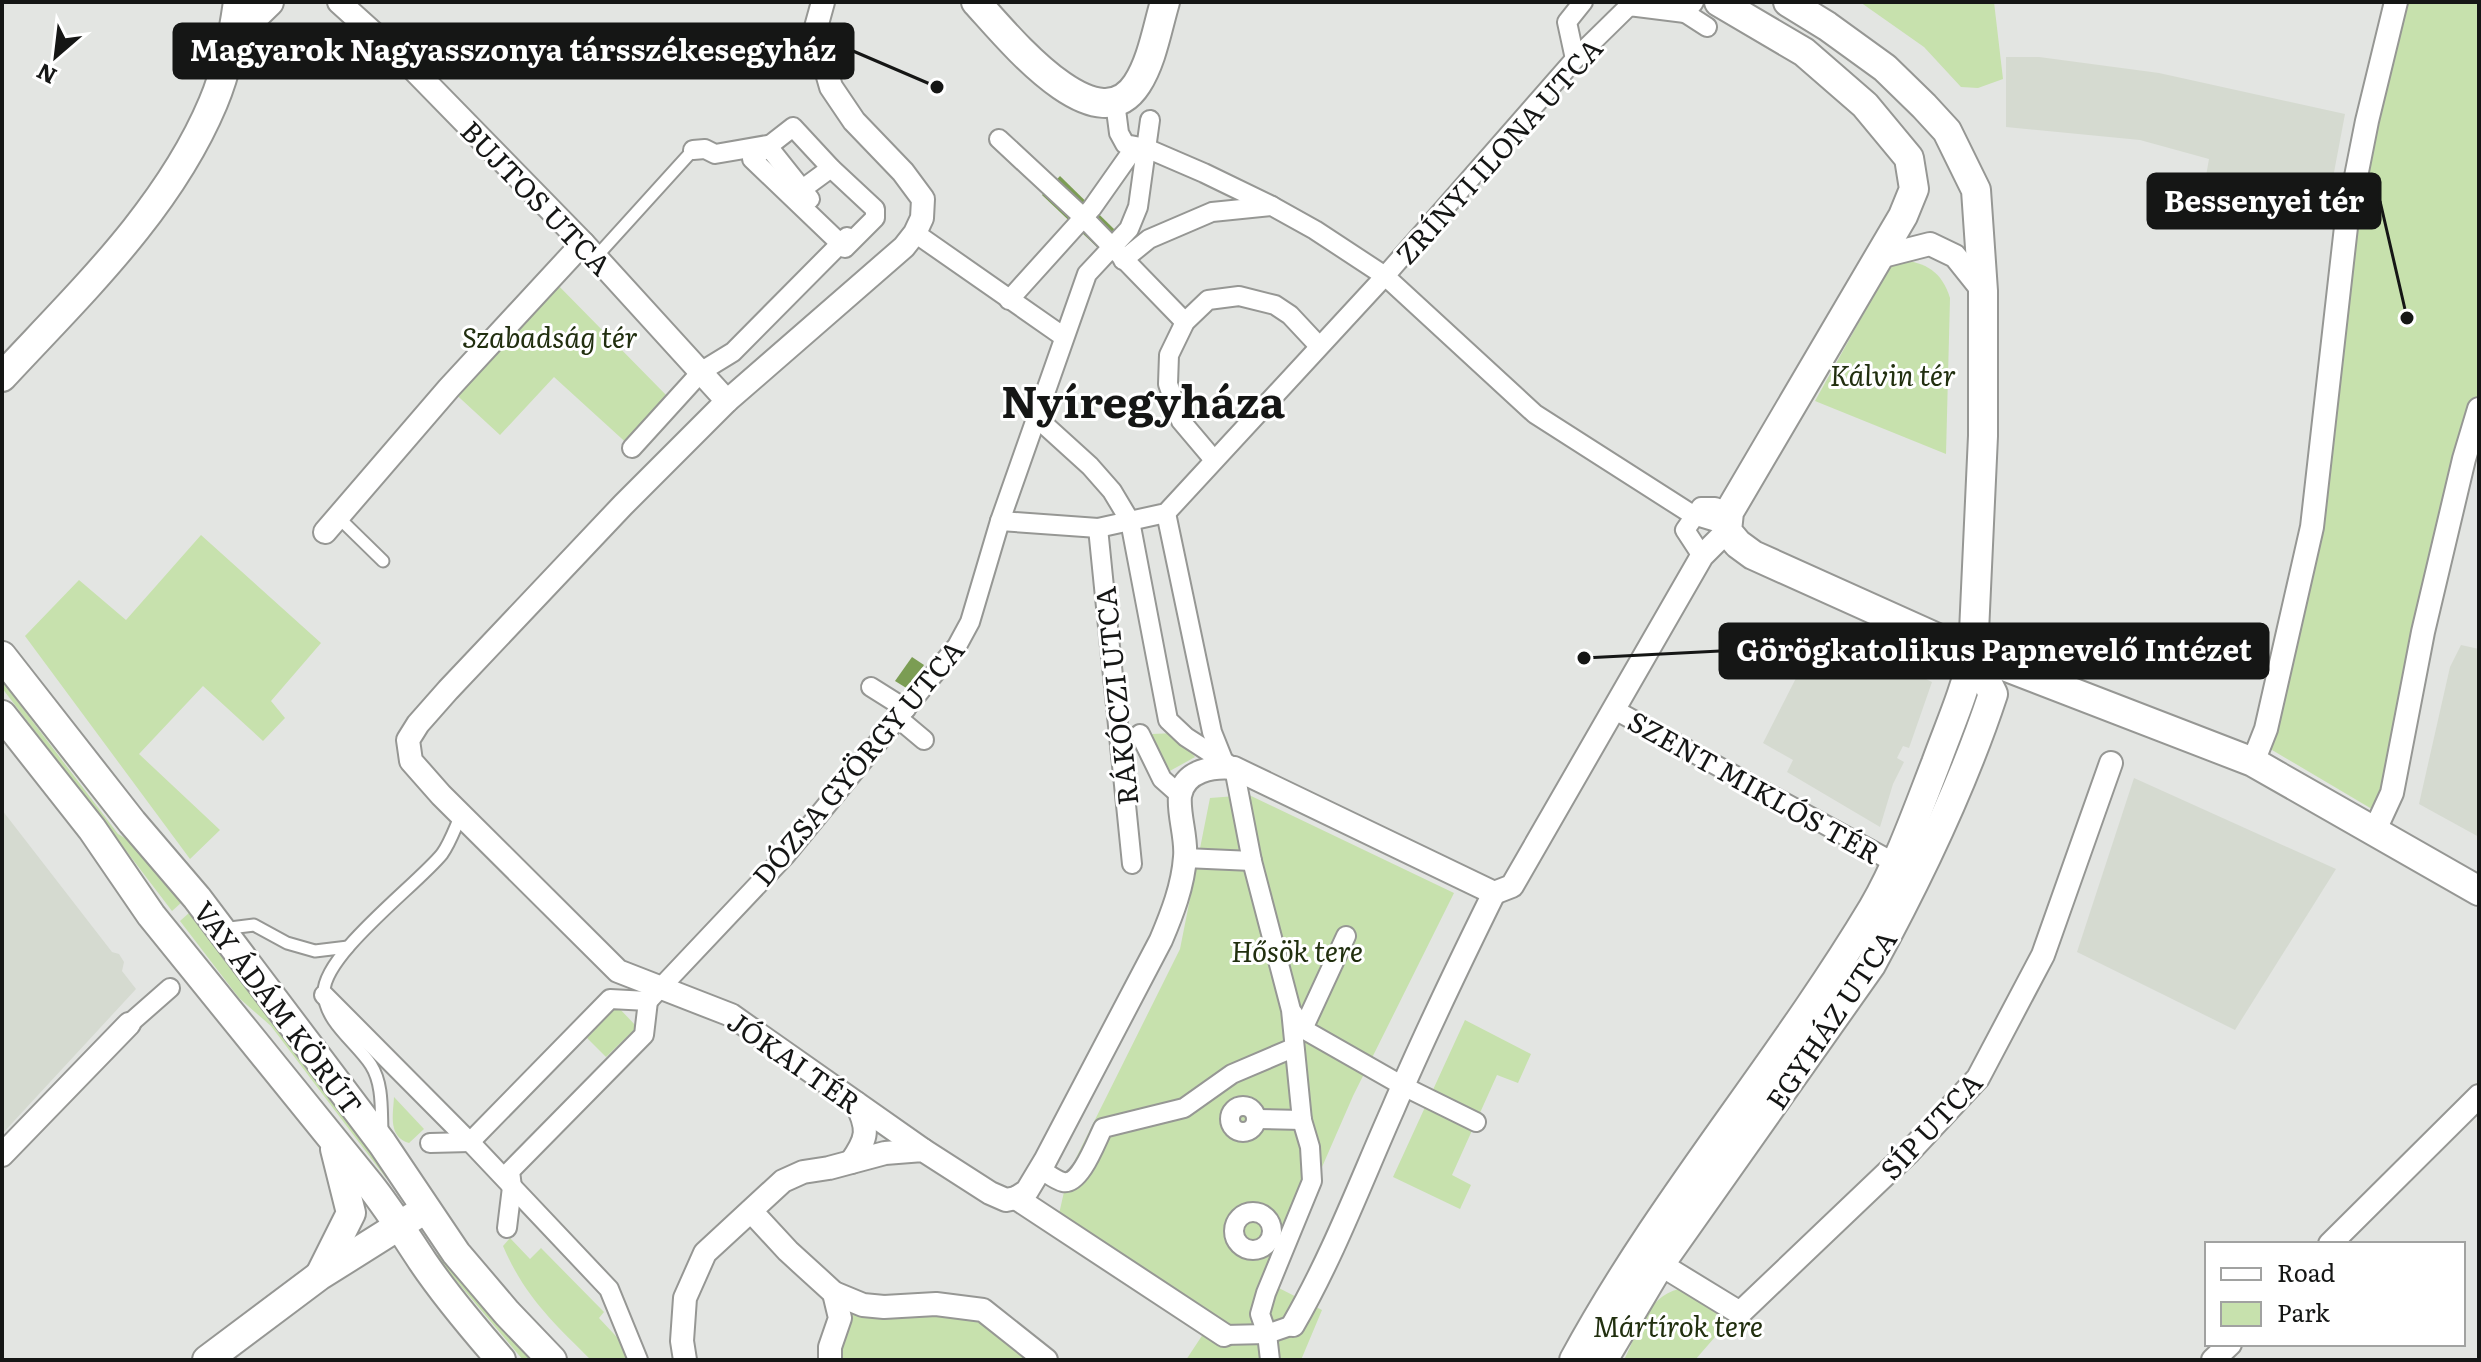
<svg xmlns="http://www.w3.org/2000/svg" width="2481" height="1362" viewBox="0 0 2481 1362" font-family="Literata,serif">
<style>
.built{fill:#d5dad0}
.green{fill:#c7e1ad}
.water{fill:#7b9d53}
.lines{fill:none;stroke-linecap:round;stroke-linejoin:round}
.service-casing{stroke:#969794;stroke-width:15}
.pedestrian-casing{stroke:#969794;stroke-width:22}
.minor-casing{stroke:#969794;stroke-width:26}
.tertiary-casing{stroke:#969794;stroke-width:32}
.service{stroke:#fff;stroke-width:11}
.pedestrian{stroke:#fff;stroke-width:18}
.minor{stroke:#fff;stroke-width:22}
.tertiary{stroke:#fff;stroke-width:28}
.labels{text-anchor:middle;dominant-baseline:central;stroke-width:6;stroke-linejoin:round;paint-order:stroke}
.street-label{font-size:28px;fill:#151615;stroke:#fff}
.park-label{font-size:28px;font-style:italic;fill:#212f0f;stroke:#fff}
.town-label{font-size:44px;font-weight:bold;fill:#151615;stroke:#fff}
.leader{fill:none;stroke:#151615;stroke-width:3}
.callout-dot{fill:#151615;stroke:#fff;stroke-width:3}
.callout{fill:#151615;stroke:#151615;stroke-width:3}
.callout-label{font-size:30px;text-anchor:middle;font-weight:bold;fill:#fff}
</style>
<rect width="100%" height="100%" fill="#e3e5e2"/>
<g class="built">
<polygon points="2006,57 2039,57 2159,73 2345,114 2329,199 2206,176 2209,159 2140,140 2006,127"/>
<polygon points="1822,627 1932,682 1909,748 1903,746 1897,758 1904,762 1893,784 1880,827 1787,772 1793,760 1763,743"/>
<polygon points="2461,645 2479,649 2479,837 2419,804 2450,667"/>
<polygon points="2134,778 2336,869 2235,1030 2077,952"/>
<polygon points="2,810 112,952 119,954 124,962 122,971 136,989 2,1134"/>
</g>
<g class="green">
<polygon points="1860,2 1994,2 2003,79 1978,88 1961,87 1924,47"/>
<polygon points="2396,2 2479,2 2479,409 2382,815 2262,744 2312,527 2346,227"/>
<path d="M1900,260C1926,262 1942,272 1950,298L1946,454L1815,401L1883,279L1891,266Z"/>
<polygon points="550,277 668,397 632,448 554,377 500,435 449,388"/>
<polygon points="201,535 321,643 271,701 285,718 263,741 203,686 139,754 220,830 190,859 25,636 79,580 126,620"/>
<polygon points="2,681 118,834 137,845 182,902 172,911 2,688"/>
<polygon points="1175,733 1195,757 1168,772 1152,734"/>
<polygon points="1249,795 1454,893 1353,1096 1271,1284 1322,1310 1301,1360 1186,1360 1213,1319 1059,1214 1068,1174 1180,949 1210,798"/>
<polygon points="189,913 390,1175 390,1178 386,1178 271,1026 239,998 180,921"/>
<polygon points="617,1006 637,1027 606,1057 587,1038"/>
<polygon points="1465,1020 1531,1054 1518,1083 1497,1075 1452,1175 1471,1185 1460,1209 1393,1177"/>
<path d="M394,1097L424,1129L409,1143C388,1137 393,1115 394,1097Z"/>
<path d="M510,1238L530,1259L541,1248L604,1312L599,1318L628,1349L627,1360H591C553,1322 525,1297 503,1246Z"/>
<polygon points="438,1255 441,1255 530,1360 523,1360 438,1259"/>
<path d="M1679,1289L1696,1296L1728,1322L1695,1360H1624C1638,1333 1646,1297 1679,1289Z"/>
<polygon points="851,1310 981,1315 1036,1360 834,1360 842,1320"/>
</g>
<g class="water">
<polygon points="1060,176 1115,230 1098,248 1042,195"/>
<polygon points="912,657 924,665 908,689 895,681"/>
</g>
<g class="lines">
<g class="service-casing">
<g id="service">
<polyline points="596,257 693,150"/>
<polyline points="338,517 383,561"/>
<polyline points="222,929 254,925 287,943 315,951 348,947"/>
<path d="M382,1131C381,1109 383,1084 371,1065C356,1042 326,1023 324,994C321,956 418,884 442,854C450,843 455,828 461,815"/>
</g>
</g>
<g class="pedestrian-casing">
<g id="pedestrian">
<polyline points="1676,7 1707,27"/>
<polyline points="1575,59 1567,22 1583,2"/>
<polyline points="1115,102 1119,133 1125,144 1146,148 1204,173 1272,206 1315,230 1385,276 1535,414 1693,515 1726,525"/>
<polygon points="793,127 831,168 875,209 875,218 845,248 752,159"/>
<polyline points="999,139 1083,217 1185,322"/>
<polyline points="693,150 705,149 715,154 767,145 810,199"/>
<polyline points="801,190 831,168"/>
<polyline points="915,233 1064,337"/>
<polyline points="1123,260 1149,239 1212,212 1272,206"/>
<polyline points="1009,300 1092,208 1135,147"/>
<polyline points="1036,417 1090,466 1112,491 1130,521 1168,720 1186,737 1234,768 1252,861 1291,1010 1302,1120 1310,1147 1312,1181 1266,1293 1260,1314 1267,1334 1270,1360"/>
<polyline points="632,448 702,371 733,352 847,237"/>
<polyline points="1214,460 1181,421 1168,384 1169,355 1185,322 1208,300 1239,296 1275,305 1290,315 1319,346"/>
<polyline points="1166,513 1212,732 1224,762"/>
<polyline points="1000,521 1098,528 1166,513 1385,276 1575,59 1629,6 1685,13 1694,2"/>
<polyline points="1098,528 1132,864"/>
<polyline points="1702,556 1685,530 1701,507 1715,507 1729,512"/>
<polyline points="871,687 906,709"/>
<polyline points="1615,710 1895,863"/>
<polyline points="899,719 924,740"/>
<polyline points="1140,734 1162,779 1180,795"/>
<polyline points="1185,858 1252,861"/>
<polyline points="324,995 470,1142 609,1289 638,1360"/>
<polyline points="648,1001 785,856 957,646 970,622 1000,521 1087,274 1129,229 1138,207 1150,120"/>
<polyline points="1293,1013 1303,1029 1403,1086 1476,1122"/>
<polyline points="129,1024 170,988"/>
<polyline points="1303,1029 1346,936"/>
<circle cx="1243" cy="1119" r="13"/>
<polyline points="1256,1119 1302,1120"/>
<polyline points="430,1143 470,1142 610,999 648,1001"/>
<path d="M1040,1169C1047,1173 1055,1180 1063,1182C1080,1186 1096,1142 1103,1128L1184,1108L1232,1074L1293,1048"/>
<circle cx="1253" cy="1231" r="19"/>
<polyline points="507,1228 512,1187 510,1171 644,1035 648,1001"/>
<polyline points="1224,1335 1267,1334 1293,1325"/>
</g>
</g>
<g class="minor-casing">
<g id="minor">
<polyline points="339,2 412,68 583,243 727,401"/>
<polyline points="823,2 815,31 831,87 854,121 903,172 923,199 922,218 915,233 904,247 727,401 623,505 448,690 418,724 408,740 411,761 441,795 618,971 731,1015 923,1150"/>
<polyline points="1879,257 1930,244 1955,256 1983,291"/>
<polyline points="325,532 449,388 583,243"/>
<polyline points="2253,762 2266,729 2312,527 2346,227 2367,121 2396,2"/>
<polyline points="2374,832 2392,793 2423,632 2464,459 2479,409"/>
<polyline points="1494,893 1512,886 1702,556 1727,531"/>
<polyline points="2,1155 129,1024"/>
<path d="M851,1162C868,1138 869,1129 856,1103"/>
<path d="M1016,1198L1027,1191L1045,1161L1161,940C1172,914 1183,886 1185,857C1187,838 1178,814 1180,796C1184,770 1214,766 1234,768L1494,893"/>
<polyline points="1016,1198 1224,1335"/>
<polyline points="751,1211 788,1251 834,1293 863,1305 884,1307 936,1304 983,1310 1046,1360"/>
<polyline points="2330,1244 2479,1096"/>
<polyline points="1660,1264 1740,1313 1910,1151 1978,1078 2043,955 2111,763"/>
<path d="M1293,1325C1333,1256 1361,1181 1393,1109C1424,1036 1459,964 1494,893"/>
<polyline points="685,1360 682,1341 685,1298 705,1253 783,1181 803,1172 829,1168 885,1153 923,1150 990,1193 1006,1200 1016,1198"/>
<polyline points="830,1360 830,1347 840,1318 834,1293"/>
<polyline points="2213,1360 2230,1344"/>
</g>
</g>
<g class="tertiary-casing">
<g id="tertiary">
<path d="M976,2C1004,32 1096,148 1137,84C1152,61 1157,29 1165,2"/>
<polyline points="1719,2 1804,52 1865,105 1909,158 1914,189 1903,216 1729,512 1727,531 1738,544 1753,555 1973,654 2253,762 2479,891"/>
<polyline points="233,37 269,2"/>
<path d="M2,377C80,293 168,210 213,103C227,70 233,36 238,2"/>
<polyline points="2,656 132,822 197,898 382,1143 456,1253 507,1313 552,1360"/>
<path d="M2,715L92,829L151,915L369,1184C389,1209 405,1235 423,1262C446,1296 474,1329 501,1360"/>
<polyline points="321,1273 351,1213 335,1149"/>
<polyline points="207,1360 319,1276 416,1215"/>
<path d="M1574,1360C1660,1201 1780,1063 1873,908C1899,863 1917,812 1936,763C1949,727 1965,692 1973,654L1983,436V291L1976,190L1947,131L1924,106L1885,68L1827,26L1788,2"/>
<path d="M1603,1360L1660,1264L1871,965C1918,879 1962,788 1993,694L1973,654"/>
</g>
</g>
<use href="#service" class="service"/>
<use href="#pedestrian" class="pedestrian"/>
<use href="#minor" class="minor"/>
<use href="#tertiary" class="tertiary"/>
</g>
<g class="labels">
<g class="street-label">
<text transform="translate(1498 150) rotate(-48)">ZRÍNYI ILONA UTCA</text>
<text transform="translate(537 197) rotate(46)">BUJTOS UTCA</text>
<text transform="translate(1115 696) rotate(-96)">RÁKÓCZI UTCA</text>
<text transform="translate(857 762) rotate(-50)">DÓZSA GYÖRGY UTCA</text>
<text transform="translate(1755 786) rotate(29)">SZENT MIKLÓS TÉR</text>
<text transform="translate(279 1007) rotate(53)">VAY ÁDÁM KÖRÚT</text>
<text transform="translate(1830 1019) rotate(-56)">EGYHÁZ UTCA</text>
<text transform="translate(795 1061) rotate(35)">JÓKAI TÉR</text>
<text transform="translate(1930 1125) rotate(-47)">SÍP UTCA</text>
</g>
<g class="park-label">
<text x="550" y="336">Szabadság tér</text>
<text x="1893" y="374">Kálvin tér</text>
<text x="1297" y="950">Hősök tere</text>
<text x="1678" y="1325">Mártírok tere</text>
</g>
<g class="town-label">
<text x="1143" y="399">Nyíregyháza</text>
</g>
</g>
<path class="leader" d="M937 87L853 51M2407 318L2380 201M1584 658L1720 651"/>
<g class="callout-dot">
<circle cx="937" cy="87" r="8"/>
<circle cx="2407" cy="318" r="8"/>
<circle cx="1584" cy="658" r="8"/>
</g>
<g class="callout">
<rect x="174" y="24" width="679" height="54" rx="8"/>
<rect x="2148" y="174" width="232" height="54" rx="8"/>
<rect x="1720" y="624" width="548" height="54" rx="8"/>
</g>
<g class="callout-label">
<text x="513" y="61">Magyarok Nagyasszonya társszékesegyház</text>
<text x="2264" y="212">Bessenyei tér</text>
<text x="1994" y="661">Görögkatolikus Papnevelő Intézet</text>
</g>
<rect width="2481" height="1362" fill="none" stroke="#151615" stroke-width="8"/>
<rect x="2205" y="1242" width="260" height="104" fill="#ffffff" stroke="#a1a2a1" stroke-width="2"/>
<rect x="2221" y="1268" width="40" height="12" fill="#ffffff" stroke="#a1a2a1" stroke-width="2"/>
<text x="2277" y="1282" font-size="24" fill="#151615">Road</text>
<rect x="2221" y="1302" width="40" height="24" fill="#c7e1ad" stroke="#a1a2a1" stroke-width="2"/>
<text x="2277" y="1322" font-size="24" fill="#151615">Park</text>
<g transform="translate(56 56) rotate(208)" stroke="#ffffff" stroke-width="6" paint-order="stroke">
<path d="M0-6L14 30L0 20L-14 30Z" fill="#151615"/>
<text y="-12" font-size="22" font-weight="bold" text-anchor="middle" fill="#151615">N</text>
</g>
</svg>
